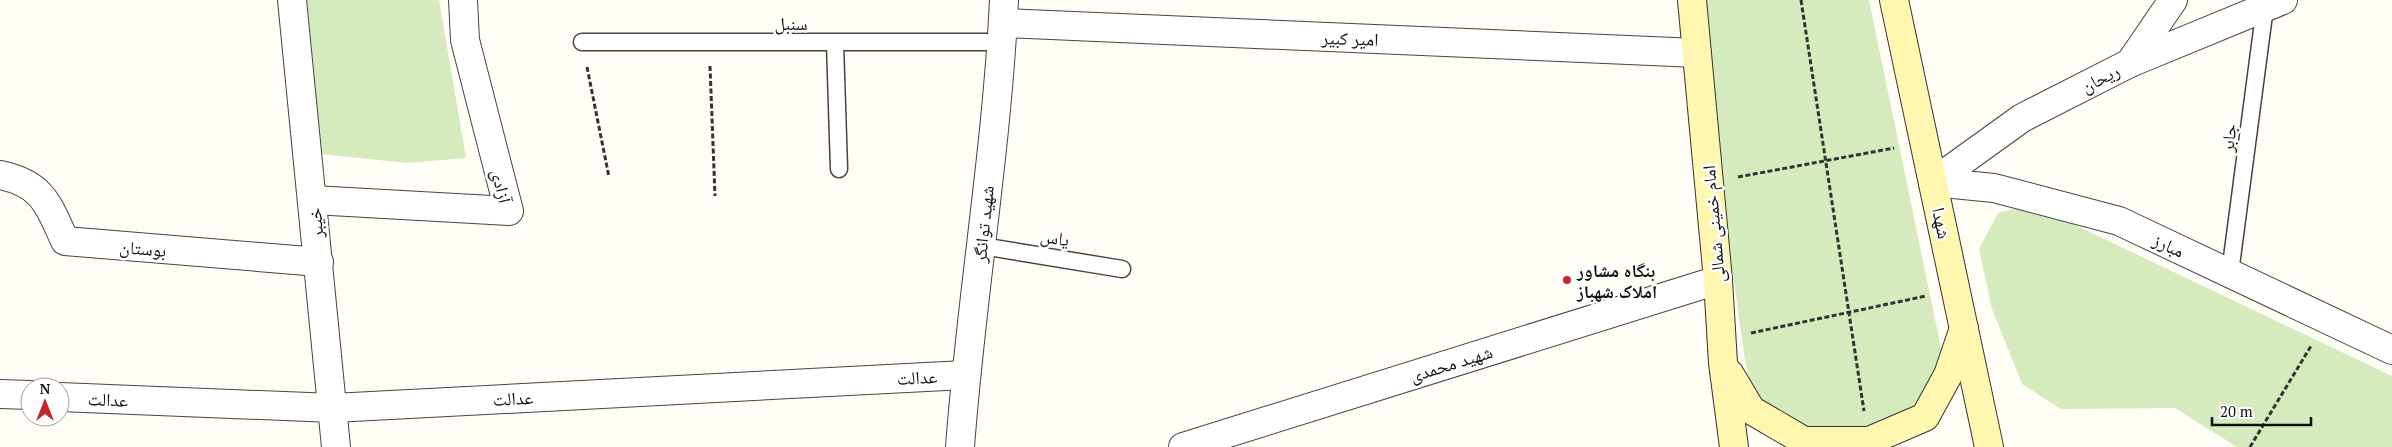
<svg xmlns="http://www.w3.org/2000/svg" width="2392" height="447" viewBox="0 0 2392 447" font-family="'PT Serif','Noto Naskh Arabic',serif">
<style>
.green{fill:#d5ebbd}
.lines{fill:none;stroke-linecap:round;stroke-linejoin:round}
.service-casing{stroke:#444;stroke-width:19}
.minor-casing{stroke:#444;stroke-width:30}
.secondary-casing{stroke:#333;stroke-width:30}
.path{stroke:#333;stroke-width:3;stroke-dasharray:5 2.5;stroke-linecap:butt}
.service{stroke:#fff;stroke-width:16}
.minor{stroke:#fff;stroke-width:28}
.secondary{stroke:#fff6b0;stroke-width:28}
.poi-dot{fill:#c4262e;stroke:#fff;stroke-width:2}
.labels{text-anchor:middle;dominant-baseline:central;stroke-width:5;stroke-linejoin:round;paint-order:stroke}
.street-label{font-size:18px;fill:#111;stroke:#fff}
.poi-label{font-size:18px;font-weight:bold;fill:#111;stroke:#fff;text-anchor:start}
</style>
<rect width="100%" height="100%" fill="#fffdf5"/>
<g class="green">
<polygon points="307,0 439,0 466,158 408,163 320,154"/>
<polygon points="1704,0 1869,0 1943,358 1917,408 1866,430 1808,432 1776,414 1752,389 1745,361 1732,268"/>
<polygon points="2031,204 2392,376 2392,447 2237,447 2175,408 2061,409 2022,384 1992,309 1979,249 1998,213"/>
</g>
<g class="lines">
<g class="service-casing">
<g id="service">
<polyline points="582,42 1001,42"/>
<polyline points="835,43 839,169"/>
<polyline points="982,246 1122,269"/>
<polyline points="2230,273 2265,7"/>
</g>
</g>
<g class="minor-casing">
<g id="minor">
<polyline points="292,0 336,447"/>
<polyline points="1003,23 1697,53"/>
<polyline points="2130,63 2173,0"/>
<path d="M0,175C43,184 48,204 65,241L319,262"/>
<polyline points="1933,182 1994,188 2119,221 2392,350"/>
<polyline points="1933,182 2022,118 2130,63 2283,0"/>
<polyline points="313,200 509,211 465,40 463,0"/>
<polyline points="0,394 30,395"/>
<polyline points="60,397 333,408 965,375"/>
<path d="M960,447C971,298 997,150 1004,0"/>
<polyline points="1183,447 1718,280"/>
</g>
</g>
<g class="secondary-casing">
<g id="secondary">
<polyline points="1692,0 1718,280 1723,363 1734,447"/>
<polyline points="1894,0 1989,447"/>
<polyline points="1729,373 1751,410 1804,441 1869,441 1925,417 1948,375 1964,328"/>
</g>
</g>
<g class="path">
<polyline points="1801,0 1864,411"/>
<polyline points="710,66 715,196"/>
<polyline points="587,67 609,177"/>
<polyline points="1738,177 1894,148"/>
<polyline points="1751,333 1926,296"/>
<polyline points="2250,447 2311,346"/>
</g>
<use href="#service" class="service"/>
<use href="#minor" class="minor"/>
<use href="#secondary" class="secondary"/>
</g>
<circle class="poi-dot" cx="1567" cy="280" r="5"/>
<g class="labels">
<g class="street-label">
<text x="791" y="23">سنبل</text>
<text transform="translate(1350 38) rotate(2)">امیر کبیر</text>
<text transform="translate(2100 78) rotate(-27)">ریحان</text>
<text transform="translate(2228 138) rotate(-83)">جابر</text>
<text transform="translate(502 186) rotate(77)">آزادی</text>
<text transform="translate(315 223) rotate(-95)">خیبر</text>
<text transform="translate(1942 223) rotate(78)">شهدا</text>
<text transform="translate(983 224) rotate(-84)">شهید توانگر</text>
<text transform="translate(1713 224) rotate(-95)">امام خمینی شمالی</text>
<text transform="translate(1055 237) rotate(9)">یاس</text>
<text transform="translate(2169 245) rotate(25)">مبارز</text>
<text transform="translate(143 248) rotate(5)">بوستان</text>
<text transform="translate(1451 363) rotate(-17)">شهید محمدی</text>
<text transform="translate(917 377) rotate(-3)">عدالت</text>
<text transform="translate(513 398) rotate(-3)">عدالت</text>
<text transform="translate(108 399) rotate(2)">عدالت</text>
</g>
<g class="poi-label">
<text x="1577" y="270">بنگاه مشاور<tspan x="1577" dy="21">املاک شهباز</tspan></text>
</g>
</g>
<g transform="translate(45 402)"><circle r="24" fill="#ffffff" stroke="#a0a0a0"/>
<path d="M0-4L9 19L0 12L-9 19Z" fill="#c4262e"/>
<text y="-8" font-size="14" font-weight="bold" text-anchor="middle" fill="#111111">N</text>
</g>
<path d="M2212 417v8h99v-8" fill="none" stroke="#111111" stroke-width="2.5"/>
<text x="2220" y="417" font-size="15" fill="#111111" stroke="#ffffff" stroke-width="4" paint-order="stroke">20 m</text>
</svg>
